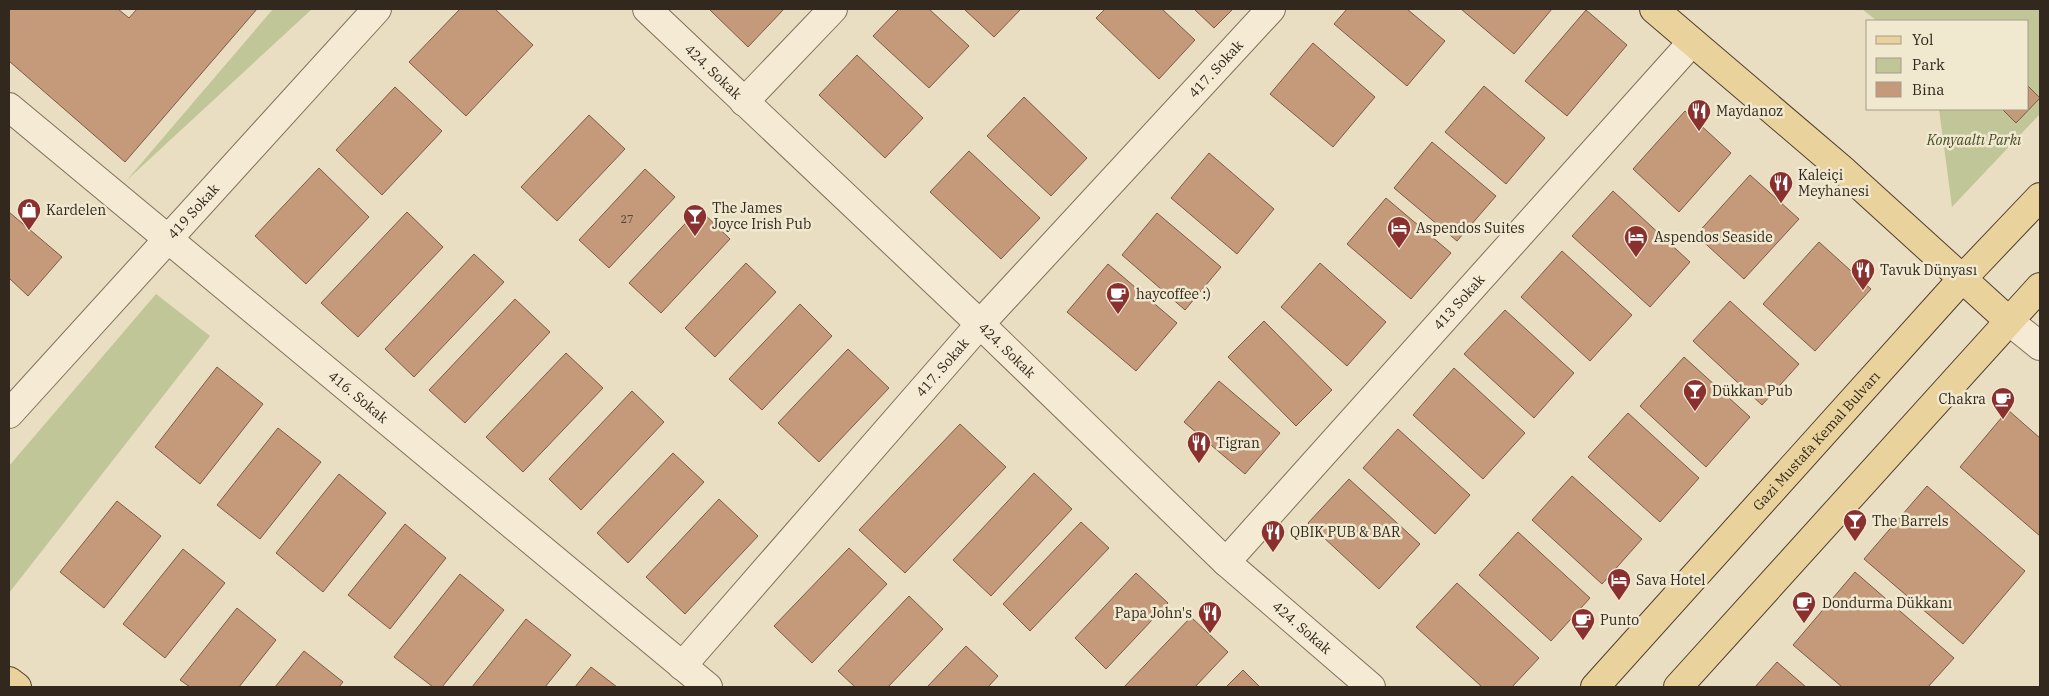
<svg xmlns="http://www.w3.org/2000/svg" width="2049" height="696" viewBox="0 0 2049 696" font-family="'IBM Plex Serif',serif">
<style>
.green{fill:#c0c697}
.building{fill:#c49a7b;stroke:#7e5b43}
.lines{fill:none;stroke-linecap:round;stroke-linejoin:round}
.minor-casing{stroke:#816f5b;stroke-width:30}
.major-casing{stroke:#4f3e2f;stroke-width:30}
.minor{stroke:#f5ebd4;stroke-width:28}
.major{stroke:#ead29c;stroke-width:28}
.labels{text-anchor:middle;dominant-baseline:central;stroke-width:5;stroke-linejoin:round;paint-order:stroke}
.number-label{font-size:11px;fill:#564434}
.street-label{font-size:14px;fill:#32281d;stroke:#f1e8d0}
.poi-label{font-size:14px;fill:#32281d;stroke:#f1e8d0;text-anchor:start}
.park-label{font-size:14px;font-style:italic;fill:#434d26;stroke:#f1e8d0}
</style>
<rect width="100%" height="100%" fill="#e9dec1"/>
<g class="green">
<polygon points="273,9 312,9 127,180"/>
<polygon points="1862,9 2040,9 2040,114 1952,207 1939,109 2028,109 2028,21 1877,21"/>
<polygon points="156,294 210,336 9,593 9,466"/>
</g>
<g class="building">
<polygon points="9,9 118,9 129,18 137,9 257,9 125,162 9,61"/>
<polygon points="460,9 495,9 533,45 466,116 409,62"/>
<polygon points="709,9 784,9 748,47"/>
<polygon points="899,9 929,9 969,46 929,88 873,36"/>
<polygon points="964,9 1021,9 994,37"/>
<polygon points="1105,9 1162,9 1195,40 1159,79 1096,18"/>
<polygon points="1194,9 1233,9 1214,28"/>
<polygon points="1347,9 1407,9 1445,41 1407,86 1334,24"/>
<polygon points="1461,9 1552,9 1514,54"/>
<polygon points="1586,10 1627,45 1567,116 1525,81"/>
<polygon points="1313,43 1375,97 1333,147 1270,94"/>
<polygon points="857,55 923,118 885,158 819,95"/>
<polygon points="1484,86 1545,138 1506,184 1445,132"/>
<polygon points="2028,86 2040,98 2016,123 2002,109 2028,109"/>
<polygon points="395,87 442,131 382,195 336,150"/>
<polygon points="1024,97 1087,158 1051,196 987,136"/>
<polygon points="1685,111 1731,153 1679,212 1633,169"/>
<polygon points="589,115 625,149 557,221 521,187"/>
<polygon points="1432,142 1496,196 1457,241 1394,188"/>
<polygon points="969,151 1040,218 1001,259 930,192"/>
<polygon points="1209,153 1274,209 1237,254 1171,198"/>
<polygon points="319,168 369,217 306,284 255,236"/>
<polygon points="645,169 675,197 609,268 579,240"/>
<polygon points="1750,175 1799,219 1744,279 1696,235"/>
<polygon points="1613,191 1690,262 1650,307 1572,236"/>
<polygon points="1386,198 1451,253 1411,299 1347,244"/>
<polygon points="699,209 730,239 661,313 629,283"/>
<polygon points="9,212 62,257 28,296 9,278"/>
<polygon points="407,212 443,247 358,337 321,303"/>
<polygon points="1157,213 1221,267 1185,310 1122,255"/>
<polygon points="1819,242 1871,289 1815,351 1763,304"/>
<polygon points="1562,251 1632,315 1590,361 1521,297"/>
<polygon points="474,254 504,282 414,377 385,349"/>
<polygon points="746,263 776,292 715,357 685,328"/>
<polygon points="1320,263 1386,322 1347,366 1281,307"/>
<polygon points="1108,264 1177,323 1136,371 1067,312"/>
<polygon points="515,299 550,332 465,423 429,390"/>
<polygon points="1730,301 1799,364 1762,405 1693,341"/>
<polygon points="800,304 832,336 762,410 729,379"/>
<polygon points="1505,310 1574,373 1534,418 1464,354"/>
<polygon points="1264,321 1332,390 1296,426 1228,357"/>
<polygon points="848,349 889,388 819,462 778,423"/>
<polygon points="566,353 603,388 523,472 486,437"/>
<polygon points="1684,357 1750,417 1706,467 1640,406"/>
<polygon points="217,367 263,404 200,484 155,447"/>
<polygon points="1454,368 1525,433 1483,479 1413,415"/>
<polygon points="1219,381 1280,433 1245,474 1184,422"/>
<polygon points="632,391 664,422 581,510 549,479"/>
<polygon points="2008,410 2040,438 2040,536 1960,467"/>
<polygon points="1628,413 1699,478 1660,522 1588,457"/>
<polygon points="960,424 1006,467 905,573 859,530"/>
<polygon points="278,428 321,462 260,539 217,505"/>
<polygon points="1398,429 1470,495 1435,534 1363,468"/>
<polygon points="673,453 704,482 628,563 597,533"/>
<polygon points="1034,473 1072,509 991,596 953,560"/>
<polygon points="339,474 386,513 323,592 276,553"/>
<polygon points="1572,476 1642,539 1602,584 1532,520"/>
<polygon points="1349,479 1420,544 1379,589 1308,523"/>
<polygon points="1927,486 2025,571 1963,644 1864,559"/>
<polygon points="719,499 758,536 685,614 646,577"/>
<polygon points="117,501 161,536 104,608 60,572"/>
<polygon points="1081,522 1109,548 1030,631 1003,604"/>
<polygon points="405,524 446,558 390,629 348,595"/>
<polygon points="1518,532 1590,598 1551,641 1479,575"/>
<polygon points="849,548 887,584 812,663 774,626"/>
<polygon points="183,549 225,583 165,658 123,624"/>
<polygon points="1855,572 1954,658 1928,687 1842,687 1793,645"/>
<polygon points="1136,573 1168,603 1106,669 1075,638"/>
<polygon points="460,574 504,610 442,687 433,687 394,657"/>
<polygon points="1457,583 1539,658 1512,687 1482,687 1416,627"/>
<polygon points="909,596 943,629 888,687 855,687 838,671"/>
<polygon points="237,608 276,640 239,687 190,687 180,680"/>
<polygon points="1191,617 1228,652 1195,687 1124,687"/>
<polygon points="526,619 571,655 545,687 472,687"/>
<polygon points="966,646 998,676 988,687 927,687"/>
<polygon points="304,651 343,682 339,687 275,687"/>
<polygon points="1777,662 1806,687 1755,687"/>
<polygon points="591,667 617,687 575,687"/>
<polygon points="1243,670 1260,687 1226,687"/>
</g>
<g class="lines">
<g class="minor-casing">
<g id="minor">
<path id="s1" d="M647,9L980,324L1226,562L1371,687"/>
<polyline points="744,102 833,9"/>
<path id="s2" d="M9,107L708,687"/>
<polyline points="2009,321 2040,346"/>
<path id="s3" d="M9,414L377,9"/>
<path id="s4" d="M1226,562L1692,42"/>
<path id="s5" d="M682,666L980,324L1271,9"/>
</g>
</g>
<g class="major-casing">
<g id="major">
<polyline points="1654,9 1845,172 2009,321"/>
<polyline points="9,681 17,687"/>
<path id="s6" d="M1595,687L1962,279L2040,197"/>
<polyline points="1678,687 2040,287"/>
</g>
</g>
<use href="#minor" class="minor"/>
<use href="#major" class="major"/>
</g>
<defs>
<g id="restaurant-pin" transform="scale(1.25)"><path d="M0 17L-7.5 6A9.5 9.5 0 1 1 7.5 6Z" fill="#8a3130" stroke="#f1e8d0"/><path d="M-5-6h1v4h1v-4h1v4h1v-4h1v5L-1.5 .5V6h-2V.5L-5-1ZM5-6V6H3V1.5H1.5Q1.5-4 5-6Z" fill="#fff"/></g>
<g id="shop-pin" transform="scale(1.25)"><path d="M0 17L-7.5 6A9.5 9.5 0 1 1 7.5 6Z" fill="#8a3130" stroke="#f1e8d0"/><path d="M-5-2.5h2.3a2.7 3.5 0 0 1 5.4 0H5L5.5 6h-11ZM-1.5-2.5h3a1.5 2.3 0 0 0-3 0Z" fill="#fff"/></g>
<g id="bar-pin" transform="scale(1.25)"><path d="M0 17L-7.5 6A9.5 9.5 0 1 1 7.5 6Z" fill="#8a3130" stroke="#f1e8d0"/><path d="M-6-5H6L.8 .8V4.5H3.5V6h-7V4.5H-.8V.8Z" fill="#fff"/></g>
<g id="hotel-pin" transform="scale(1.25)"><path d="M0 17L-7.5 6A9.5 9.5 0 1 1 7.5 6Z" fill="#8a3130" stroke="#f1e8d0"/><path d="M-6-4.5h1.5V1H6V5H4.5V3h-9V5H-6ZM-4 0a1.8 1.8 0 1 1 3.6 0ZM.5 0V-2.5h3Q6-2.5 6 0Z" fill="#fff"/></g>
<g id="cafe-pin" transform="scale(1.25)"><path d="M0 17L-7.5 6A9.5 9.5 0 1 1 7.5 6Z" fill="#8a3130" stroke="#f1e8d0"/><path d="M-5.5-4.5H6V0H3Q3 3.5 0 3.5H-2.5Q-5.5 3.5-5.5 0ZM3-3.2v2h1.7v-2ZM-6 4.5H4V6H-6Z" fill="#fff"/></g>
</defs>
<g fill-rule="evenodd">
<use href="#restaurant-pin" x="1699" y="111"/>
<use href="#restaurant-pin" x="1781" y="183"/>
<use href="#shop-pin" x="29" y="210"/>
<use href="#bar-pin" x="695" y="216"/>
<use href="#hotel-pin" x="1399" y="228"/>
<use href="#hotel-pin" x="1636" y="237"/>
<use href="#restaurant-pin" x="1863" y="270"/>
<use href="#cafe-pin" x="1118" y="294"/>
<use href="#bar-pin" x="1695" y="391"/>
<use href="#cafe-pin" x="2003" y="399"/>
<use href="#restaurant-pin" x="1199" y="443"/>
<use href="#bar-pin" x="1855" y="521"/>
<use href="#restaurant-pin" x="1273" y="532"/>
<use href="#hotel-pin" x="1619" y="580"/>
<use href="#cafe-pin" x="1804" y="603"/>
<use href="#restaurant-pin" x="1210" y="613"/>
<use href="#cafe-pin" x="1583" y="620"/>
</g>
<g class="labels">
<g class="number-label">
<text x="627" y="219">27</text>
</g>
<g class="street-label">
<text stroke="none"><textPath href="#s5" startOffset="801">417. Sokak</textPath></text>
<text stroke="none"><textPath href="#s1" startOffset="91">424. Sokak</textPath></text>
<text stroke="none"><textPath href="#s3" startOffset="274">419 Sokak</textPath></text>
<text stroke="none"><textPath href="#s4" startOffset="349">413 Sokak</textPath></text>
<text stroke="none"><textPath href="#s1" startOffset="496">424. Sokak</textPath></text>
<text stroke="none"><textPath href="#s5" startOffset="396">417. Sokak</textPath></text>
<text stroke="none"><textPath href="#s2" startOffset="454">416. Sokak</textPath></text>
<text stroke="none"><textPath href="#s6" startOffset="331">Gazi Mustafa Kemal Bulvarı</textPath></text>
<text stroke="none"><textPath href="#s1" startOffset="901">424. Sokak</textPath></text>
</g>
<g class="poi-label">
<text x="1716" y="111">Maydanoz</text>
<text x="1798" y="175">Kaleiçi<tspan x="1798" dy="16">Meyhanesi</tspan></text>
<text x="712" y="208">The James<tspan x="712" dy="16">Joyce Irish Pub</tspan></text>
<text x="46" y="210">Kardelen</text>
<text x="1416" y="228">Aspendos Suites</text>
<text x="1654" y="237">Aspendos Seaside</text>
<text x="1880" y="270">Tavuk Dünyası</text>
<text x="1136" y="294">haycoffee :)</text>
<text x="1712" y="391">Dükkan Pub</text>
<text x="1986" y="399" text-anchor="end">Chakra</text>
<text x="1216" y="443">Tigran</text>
<text x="1872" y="521">The Barrels</text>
<text x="1290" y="532">QBIK PUB &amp; BAR</text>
<text x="1636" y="580">Sava Hotel</text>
<text x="1822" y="603">Dondurma Dükkanı</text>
<text x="1192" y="613" text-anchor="end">Papa John's</text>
<text x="1600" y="620">Punto</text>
</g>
<g class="park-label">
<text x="1974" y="140">Konyaaltı Parkı</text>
</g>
</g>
<rect width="2049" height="696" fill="none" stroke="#32281d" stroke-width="20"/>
<rect x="1866" y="20" width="162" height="90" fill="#f1e8d0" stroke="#a59b88"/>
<rect x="1876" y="36" width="25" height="8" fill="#ead29c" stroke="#a59b88"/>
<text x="1912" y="45" font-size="15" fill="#32281d">Yol</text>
<rect x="1876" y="58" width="25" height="15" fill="#c0c697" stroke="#a59b88"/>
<text x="1912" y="70" font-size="15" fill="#32281d">Park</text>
<rect x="1876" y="82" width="25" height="15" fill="#c49a7b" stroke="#a59b88"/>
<text x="1912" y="95" font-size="15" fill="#32281d">Bina</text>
</svg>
